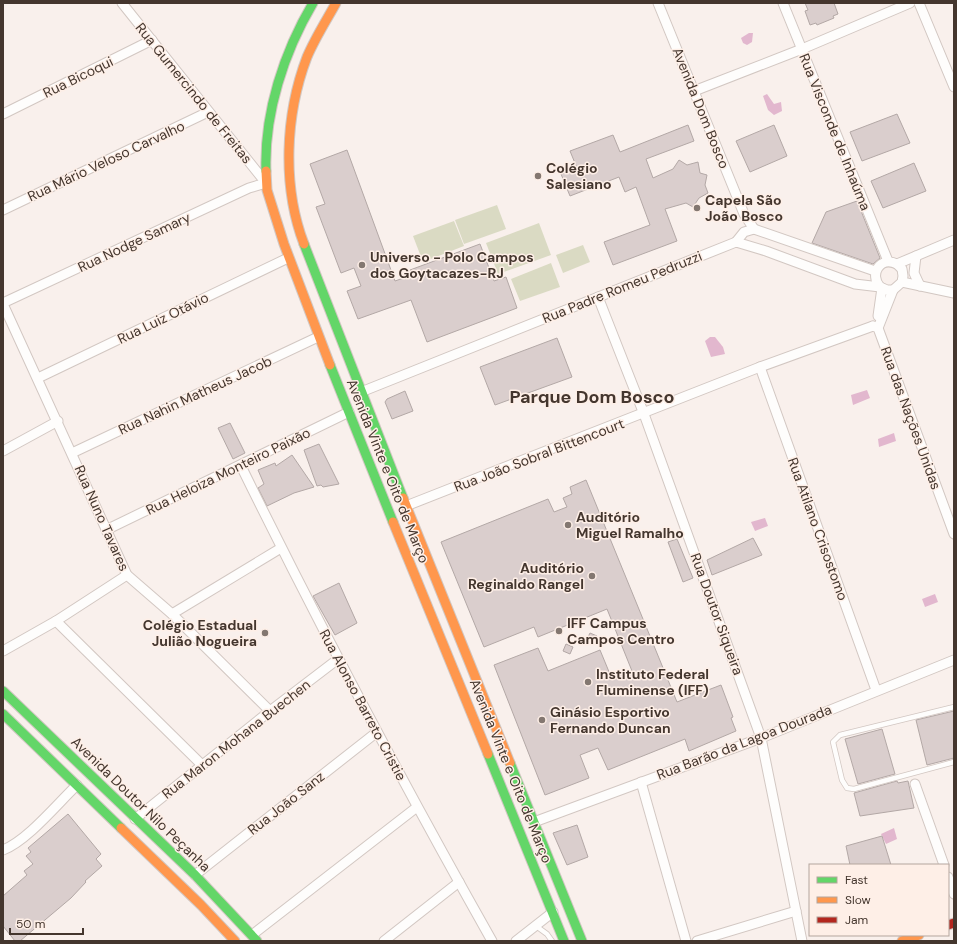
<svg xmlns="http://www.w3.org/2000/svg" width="957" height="944" viewBox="0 0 957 944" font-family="'DM Sans',sans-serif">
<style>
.green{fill:#dadac3}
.water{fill:#e2b7ce}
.building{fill:#dacecd;stroke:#b3a8a6}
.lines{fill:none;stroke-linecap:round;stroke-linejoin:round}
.lane-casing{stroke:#d2c7c2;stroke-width:6}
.street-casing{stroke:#d2c7c2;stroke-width:11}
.fast-casing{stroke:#d2c7c2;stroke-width:11}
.slow-casing{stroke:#d2c7c2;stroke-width:11}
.jam-casing{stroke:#d2c7c2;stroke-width:11}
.lane{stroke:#fefdfc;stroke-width:4.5}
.street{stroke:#fefdfc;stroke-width:9}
.fast{stroke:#63d668;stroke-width:9}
.slow{stroke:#ff974d;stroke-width:9}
.jam{stroke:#b3261e;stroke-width:9}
.poi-dot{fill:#837770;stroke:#feefe7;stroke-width:1.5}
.labels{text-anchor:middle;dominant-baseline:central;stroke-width:3;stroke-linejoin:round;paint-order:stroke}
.street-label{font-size:14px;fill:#44362e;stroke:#feefe7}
.poi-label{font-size:14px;font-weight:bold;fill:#44362e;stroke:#feefe7;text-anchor:start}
.district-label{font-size:18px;font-weight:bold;fill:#44362e;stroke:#feefe7}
</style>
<rect width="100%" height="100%" fill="#f9f0ec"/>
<g class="green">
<polygon points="497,205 506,229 464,244 455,220"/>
<polygon points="454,221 464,246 423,262 413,236"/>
<polygon points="539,223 551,255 498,274 486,243"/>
<polygon points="583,245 590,262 563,273 556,255"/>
<polygon points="551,263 560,287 520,301 511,279"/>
</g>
<g class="water">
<polygon points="749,33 753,33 752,42 747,45 743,43 741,38"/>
<polygon points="767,94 774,104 781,102 782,111 774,115 768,110 763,96"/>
<polygon points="710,337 715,337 723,347 725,354 711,357 705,341"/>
<polygon points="867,390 870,398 853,405 851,395"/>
<polygon points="894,433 896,441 879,447 878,439"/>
<polygon points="765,518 768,526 755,531 751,522"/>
<polygon points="935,594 938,602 925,607 922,599"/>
<polygon points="894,828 897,839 886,844 881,834"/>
</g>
<g class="building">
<polygon points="805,3 834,3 838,14 833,16 834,18 817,25 816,23 810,25 805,11 808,10"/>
<polygon points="897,114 910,143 862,161 850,132"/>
<polygon points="688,125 694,141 646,159 653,178 673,169 679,160 687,165 698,162 700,173 707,175 705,185 708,193 699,198 693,207 686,203 665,209 677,241 613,265 604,242 650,225 636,187 625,192 619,177 570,196 561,174 577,168 570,151 613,135 620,152"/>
<polygon points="774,125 787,156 750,172 736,141"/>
<polygon points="347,150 395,281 412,275 410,270 480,244 494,281 506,277 517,308 427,342 411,300 358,319 347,291 361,286 354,268 341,273 316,207 325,204 310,164"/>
<polygon points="914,163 926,191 883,208 871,181"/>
<polygon points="857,201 880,258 873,264 812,243 826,212"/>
<polygon points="557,338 572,377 495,405 480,367"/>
<polygon points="405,391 413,411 392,419 385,402 387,399"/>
<polygon points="230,423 245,453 233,459 218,428"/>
<polygon points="319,444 339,484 323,487 321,485 317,486 304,450"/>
<polygon points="292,455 314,487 294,493 267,506 258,488 264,484 258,470 275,463 276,466"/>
<polygon points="586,480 677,702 721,685 733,717 731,718 736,731 689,751 685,739 608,770 598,748 580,755 589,778 545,795 494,665 538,648 548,671 600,650 612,679 632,671 607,609 538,637 534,627 484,647 441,542 548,499 554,512 567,507 563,498 572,494 570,487"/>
<polygon points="753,538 762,555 712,575 707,560"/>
<polygon points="677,539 693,578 683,582 668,542"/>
<polygon points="339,583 357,623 335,635 313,596"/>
<polygon points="590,633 597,636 594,644 586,641"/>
<polygon points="566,644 573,647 570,654 563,651"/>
<polygon points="954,711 954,758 927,765 916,720"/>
<polygon points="882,729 895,774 858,784 845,739"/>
<polygon points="897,781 898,783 908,781 914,808 860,816 854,793"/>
<polygon points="68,814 101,854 96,859 102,866 85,881 86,882 71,898 20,941 15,941 3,926 3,896 27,875 24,871 33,864 26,856 31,852 28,848"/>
<polygon points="577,825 588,857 567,865 553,833"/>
<polygon points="882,836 891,865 850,865 846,846"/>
</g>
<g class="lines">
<g class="lane-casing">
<g id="lane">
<polyline points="954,707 840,735 833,742 842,780 847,788 854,789 954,762"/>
<polyline points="536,926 547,934 552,941"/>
</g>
</g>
<g class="street-casing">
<g id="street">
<polyline points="658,3 744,214 754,229"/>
<polyline points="783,3 888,261"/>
<polyline points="919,3 954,87"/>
<polyline points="694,91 802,49 910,3"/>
<polyline points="3,114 152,40"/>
<polyline points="3,210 208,112"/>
<polyline points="736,242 744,232 754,229 875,271"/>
<polyline points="916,256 914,273 920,286"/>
<polyline points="902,282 954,293"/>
<path d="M880,287C869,274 880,256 897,264L954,240"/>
<polyline points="598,297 644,414 761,738 802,941"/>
<polyline points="3,303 249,188 266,183 122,3"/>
<polyline points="3,304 127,575 172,614 270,711"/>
<polyline points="878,316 882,288"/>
<polyline points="873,326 878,328 954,534"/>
<polyline points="878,328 893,290"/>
<polyline points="760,367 876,690"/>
<polyline points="38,378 288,258"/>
<polyline points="361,392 736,242 766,251 855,284 880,287 887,290 893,290 902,282 903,276 902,269 897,264"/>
<polyline points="3,451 58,421"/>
<polyline points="72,453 318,337"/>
<path d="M241,466C320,627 404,785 492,941"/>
<polyline points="406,506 760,367 873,326"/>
<polyline points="106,530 349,412"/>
<polyline points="172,614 281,548"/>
<polyline points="56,621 202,765"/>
<polyline points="3,651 56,621 127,575"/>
<polyline points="641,782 686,941"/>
<polyline points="915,784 944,865"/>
<polyline points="135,819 270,711 338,659"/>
<polyline points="534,822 761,738 954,660"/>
<path d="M3,850C28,840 57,804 77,785"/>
<polyline points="195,875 377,732"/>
<polyline points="948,877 954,894"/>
<polyline points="252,935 417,807"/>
<polyline points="384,941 459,882"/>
<polyline points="516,941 553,912"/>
<polyline points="697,941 796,911"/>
</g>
</g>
<g class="fast-casing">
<g id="fast">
<path d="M266,171C264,113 284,52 313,3"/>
<polyline points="304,244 403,498"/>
<polyline points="330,365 393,522"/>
<polyline points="3,691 195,875 257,941"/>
<polyline points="3,714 121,828"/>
<polyline points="488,754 564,941"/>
<polyline points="510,763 582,941"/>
</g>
</g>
<g class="slow-casing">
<g id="slow">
<polyline points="266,171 267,190 284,244 330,365"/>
<path d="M304,244C282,186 285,115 307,57C315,38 326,21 336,3"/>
<polyline points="403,498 510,763"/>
<polyline points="393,522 488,754"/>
<polyline points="121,828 201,905 235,941"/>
<polyline points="902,941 919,935"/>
</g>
</g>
<g class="jam-casing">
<polyline id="jam" points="948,925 954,923"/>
</g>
<use href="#lane" class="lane"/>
<use href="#street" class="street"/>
<use href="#fast" class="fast"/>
<use href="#slow" class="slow"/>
<use href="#jam" class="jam"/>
</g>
<g class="poi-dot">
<circle cx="538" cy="176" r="4"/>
<circle cx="697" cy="208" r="4"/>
<circle cx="362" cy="265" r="4"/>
<circle cx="568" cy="525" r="4"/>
<circle cx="592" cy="576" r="4"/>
<circle cx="559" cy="631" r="4"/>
<circle cx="265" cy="633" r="4"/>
<circle cx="588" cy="682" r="4"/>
<circle cx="542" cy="720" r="4"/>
</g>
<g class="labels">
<g class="street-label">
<text transform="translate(78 77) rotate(-26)">Rua Bicoqui</text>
<text transform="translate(194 93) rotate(51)">Rua Gumercindo de Freitas</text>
<text transform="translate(701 108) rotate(68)">Avenida Dom Bosco</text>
<text transform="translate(835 132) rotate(68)">Rua Visconde de Inhaúma</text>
<text transform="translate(106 161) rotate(-25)">Rua Mário Veloso Carvalho</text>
<text transform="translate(134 242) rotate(-25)">Rua Nodge Samary</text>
<text transform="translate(622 287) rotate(-22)">Rua Padre Romeu Pedruzzi</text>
<text transform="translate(163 318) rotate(-26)">Rua Luiz Otávio</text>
<text transform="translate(195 395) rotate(-25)">Rua Nahin Matheus Jacob</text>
<text transform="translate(911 418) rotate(70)">Rua das Nações Unidas</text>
<text transform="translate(539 455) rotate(-21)">Rua João Sobral Bittencourt</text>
<text transform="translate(228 471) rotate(-26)">Rua Heloiza Monteiro Paixão</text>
<text transform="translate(388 471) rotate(68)">Avenida Vinte e Oito de Março</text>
<text transform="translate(102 518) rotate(66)">Rua Nuno Tavares</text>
<text transform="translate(818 529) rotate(70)">Rua Atilano Crisostomo</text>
<text transform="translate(717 614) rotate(70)">Rua Doutor Siqueira</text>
<text transform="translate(363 705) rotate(62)">Rua Alonso Barreto Cristie</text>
<text transform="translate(236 739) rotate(-38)">Rua Maron Mohana Buechen</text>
<text transform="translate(744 742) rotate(-21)">Rua Barão da Lagoa Dourada</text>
<text transform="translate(511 771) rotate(68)">Avenida Vinte e Oito de Março</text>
<text transform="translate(286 803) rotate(-38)">Rua João Sanz</text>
<text transform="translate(141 804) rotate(44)">Avenida Doutor Nilo Peçanha</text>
</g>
<g class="poi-label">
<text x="546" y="168">Colégio<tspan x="546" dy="16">Salesiano</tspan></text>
<text x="705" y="200">Capela São<tspan x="705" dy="16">João Bosco</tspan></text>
<text x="370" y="257">Universo - Polo Campos<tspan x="370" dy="16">dos Goytacazes-RJ</tspan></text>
<text x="576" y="517">Auditório<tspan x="576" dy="16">Miguel Ramalho</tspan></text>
<text x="584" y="568" text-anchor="end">Auditório<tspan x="584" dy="16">Reginaldo Rangel</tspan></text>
<text x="567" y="623">IFF Campus<tspan x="567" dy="16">Campos Centro</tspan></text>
<text x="257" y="625" text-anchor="end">Colégio Estadual<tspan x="257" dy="16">Julião Nogueira</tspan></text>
<text x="596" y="674">Instituto Federal<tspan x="596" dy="16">Fluminense (IFF)</tspan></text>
<text x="550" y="712">Ginásio Esportivo<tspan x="550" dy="16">Fernando Duncan</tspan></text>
</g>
<g class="district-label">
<text x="592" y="397">Parque Dom Bosco</text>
</g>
</g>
<rect width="957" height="944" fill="none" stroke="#44362e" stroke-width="8"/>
<rect x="809" y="864" width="140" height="72" fill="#feefe7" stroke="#b4a59d"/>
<rect x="817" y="877" width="20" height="6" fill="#63d668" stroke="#b4a59d"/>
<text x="845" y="884" font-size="12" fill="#44362e">Fast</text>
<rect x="817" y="897" width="20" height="6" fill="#ff974d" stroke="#b4a59d"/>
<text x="845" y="904" font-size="12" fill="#44362e">Slow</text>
<rect x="817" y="917" width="20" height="6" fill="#b3261e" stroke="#b4a59d"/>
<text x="845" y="924" font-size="12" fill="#44362e">Jam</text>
<path d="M10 928v6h73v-6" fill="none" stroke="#44362e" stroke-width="2"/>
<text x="16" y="928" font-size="12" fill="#44362e" stroke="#feefe7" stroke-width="3" paint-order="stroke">50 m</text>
</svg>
